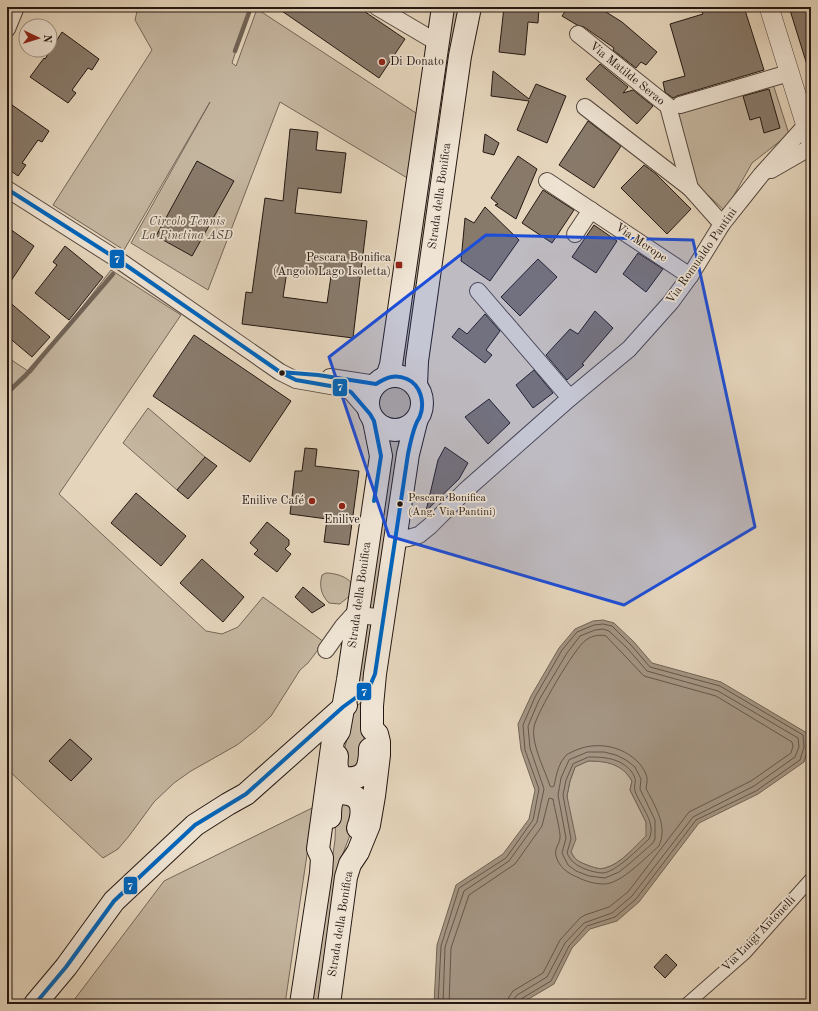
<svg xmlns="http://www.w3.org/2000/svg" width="818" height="1011" viewBox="0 0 818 1011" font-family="'Old Standard TT',serif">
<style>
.green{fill:#c5b6a0;stroke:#746659;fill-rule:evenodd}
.water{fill:#a49583;stroke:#706356;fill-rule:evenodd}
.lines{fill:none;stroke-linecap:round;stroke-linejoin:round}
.shore{stroke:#64564a;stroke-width:1}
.stream{stroke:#706356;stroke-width:4.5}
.building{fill:#887a6b;stroke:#231712;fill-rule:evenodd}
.pedestrian-casing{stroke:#54473d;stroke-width:14}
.minor-casing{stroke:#54473d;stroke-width:18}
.tertiary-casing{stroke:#54473d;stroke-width:20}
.secondary-casing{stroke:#231712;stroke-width:24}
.pedestrian{stroke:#efe4d4;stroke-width:12}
.minor{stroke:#efe4d4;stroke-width:16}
.tertiary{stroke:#efe4d4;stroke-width:19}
.secondary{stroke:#efe4d4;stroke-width:22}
.bus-1-casing{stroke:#efe4d4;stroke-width:7}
.bus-1{stroke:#0065bd;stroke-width:4}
.marked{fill:#1d4ed8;fill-opacity:0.2;stroke:#1d4ed8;stroke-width:3;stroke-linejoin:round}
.poi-dot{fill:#8f2418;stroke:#efe4d4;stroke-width:1.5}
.bus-dot{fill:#231712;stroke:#efe4d4;stroke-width:1.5}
.labels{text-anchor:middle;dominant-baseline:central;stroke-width:3.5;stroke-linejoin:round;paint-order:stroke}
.bus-label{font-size:11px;fill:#231712;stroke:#efe4d4;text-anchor:start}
.poi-label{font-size:12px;fill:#231712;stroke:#efe4d4;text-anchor:end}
.street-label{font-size:12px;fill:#231712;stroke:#efe4d4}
.park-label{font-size:12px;font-style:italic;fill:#54473d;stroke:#efe4d4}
.line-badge{stroke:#efe4d4;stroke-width:1.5}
.badge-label{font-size:11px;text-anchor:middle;font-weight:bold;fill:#fff}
</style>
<rect width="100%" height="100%" fill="#e6d6bd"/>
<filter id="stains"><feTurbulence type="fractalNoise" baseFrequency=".005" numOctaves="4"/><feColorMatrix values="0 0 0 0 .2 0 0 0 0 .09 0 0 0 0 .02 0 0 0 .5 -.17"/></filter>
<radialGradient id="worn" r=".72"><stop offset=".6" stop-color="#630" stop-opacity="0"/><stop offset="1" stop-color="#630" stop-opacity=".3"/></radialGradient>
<g class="green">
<polygon points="138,7 250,7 232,63 236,66 257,9 419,115 409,179 280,102 208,290 131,243 210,102 124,250 53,205 152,50 135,20"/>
<polygon points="452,7 462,7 410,370 400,369"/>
<polygon points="773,84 789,134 752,163 725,211 697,185 675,115"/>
<path d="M111,270L181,315L59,494L206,631L222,634L238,627L263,597L324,642L308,663L300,670L271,716L256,730L237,745L191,771L174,783L154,802L129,836L118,849L103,858L7,769V357L31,373ZM70,739L92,759L71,781L49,761Z"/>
<circle cx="395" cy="404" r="17"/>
<polygon points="148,408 205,457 177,490 123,443"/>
<polygon points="390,440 399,441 376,612 366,611"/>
<path d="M326,573C335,573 357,578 352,592C350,597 344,600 340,604L329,603C321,595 319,586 322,575Z"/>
<polygon points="365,620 375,621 366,681 355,691"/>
<polygon points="364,700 363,721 365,757 348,773 343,756 348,734 352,710"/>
<path d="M588,761C608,761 621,763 632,781L630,790L646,822L647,836C634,847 621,864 605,868C600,870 592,867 587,865C579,862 575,860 571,852L567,796L570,781L575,767Z"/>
<polygon points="352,800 352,830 342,856 321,1004 312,1004 335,840 336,807"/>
<polygon points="314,807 285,1004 71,1004 164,881"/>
</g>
<path class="water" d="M603,620L614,623L634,642L652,663L721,682L807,733L808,748L804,762L758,794L699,823L639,902L617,921L590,929L572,948L554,984L520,1004H434L437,945L456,885L503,854L529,819L535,790L521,750L518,724L531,696L559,648L575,629L593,621ZM588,761C607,761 622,764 632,781L630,790L646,822V836C634,847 621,864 605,868C600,870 592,867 587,865C579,862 575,860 571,852L576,839L567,796L570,781L575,767Z"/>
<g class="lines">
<g class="shore">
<polygon points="588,752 604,752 616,755 626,760 635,767 641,779 640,789 655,820 655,839 653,843 629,864 619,872 605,878 589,876 576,871 568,865 562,853 566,838 558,795 561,778 569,760"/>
<path d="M589,757C604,757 620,758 631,771C639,781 633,783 635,791C640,806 657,823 649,839C639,848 616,872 603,873C598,873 590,871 585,869C576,865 571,862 567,853L571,839L563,795L566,780L573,764Z"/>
<polyline points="438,1004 441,946 459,888 506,858 533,820 539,789 525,750 523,725 535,697 562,650 577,632 594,625 603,624 612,626 631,645 650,667 720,686 803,735 804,747 800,760 756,791 696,820 636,899 615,917 587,926 569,946 551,981 521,999 519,1004"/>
<polyline points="443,1004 445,947 464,891 509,861 537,822 544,789 530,748 528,726 539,700 567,653 580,636 595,630 603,629 609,631 627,648 647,671 718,691 798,738 799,747 795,757 754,786 693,817 632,896 612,913 584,923 565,943 547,977 517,995 514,999 513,1004"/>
<path d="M449,1004L451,948L469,895L515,864L542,826L549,798L553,799C554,807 561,832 560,838C559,845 554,849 556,856C559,867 567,873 577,877C585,881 594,884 604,884C621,884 646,857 659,846C667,828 658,812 650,796C649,794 647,791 646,788C646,786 647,784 647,782C648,775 643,768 639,763C622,745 595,741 574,751C570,753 566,754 564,758C558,765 556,777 554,786L552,787L550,786C545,770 531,744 534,727C536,714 575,647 586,640C591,636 600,634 606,636L644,676L716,696L792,742L793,746L791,753L751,781L689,812L628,892L609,907L585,915L580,918L560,940L543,973L513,991L509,997L507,1004"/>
</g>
<g class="stream">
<polyline points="235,51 251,7"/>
<polyline points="7,393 26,375 113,274"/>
</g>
</g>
<g class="building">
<polygon points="276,7 358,7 405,39 379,78"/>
<polygon points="504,7 539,7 538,23 528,22 525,55 499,52"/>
<polygon points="568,7 598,7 622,22 657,52 646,65 641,62 636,68 613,50 614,48 584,27 577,25 562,16"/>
<polygon points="700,7 744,7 764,70 677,96 673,98 665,92 663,82 685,76 670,24 703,14"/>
<polygon points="789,7 811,7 811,68 808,68"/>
<polygon points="62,32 99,59 92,70 88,68 72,90 76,93 68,103 30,77 44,58 45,59"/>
<polygon points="600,64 628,87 623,93 633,90 653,106 637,124 586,79"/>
<polygon points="493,71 529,99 536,84 566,96 547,143 517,130 529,101 491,96"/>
<polygon points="769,89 780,128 764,133 760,117 750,120 743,96"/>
<polygon points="12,105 49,131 42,142 38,140 22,163 26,165 18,176 7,168 7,112"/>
<polygon points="588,121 621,146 594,188 559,165"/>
<path d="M290,129L318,132L316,150L346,153L341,193L298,188L295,213L367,221L353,338L242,324L246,292L252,293L265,198L283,201ZM287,271L331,276L327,303L283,297Z"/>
<polygon points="485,134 499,143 494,155 483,152"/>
<polygon points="518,156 537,169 516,219 495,205 498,204 491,198"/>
<polygon points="197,161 234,181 192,256 156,236"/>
<polygon points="644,165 656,174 691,209 667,234 621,188"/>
<polygon points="543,190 574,210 552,243 522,223"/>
<polygon points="485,207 519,240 490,281 461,261 465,218 474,223"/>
<polygon points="594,225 617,241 596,273 572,257"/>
<polygon points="7,227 34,246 7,287"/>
<polygon points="65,246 103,277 69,320 35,293 57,265 53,262"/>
<polygon points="638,253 663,269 646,292 623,274"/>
<polygon points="538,259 557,277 520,316 501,297"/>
<polygon points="7,300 50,337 32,357 7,336"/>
<polygon points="595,311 613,328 582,364 584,365 567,380 546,355 570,329 578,334"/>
<polygon points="485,314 500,331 486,350 492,355 485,363 452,337 459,328 467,334"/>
<polygon points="194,335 291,401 250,462 153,396"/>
<polygon points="534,370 553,393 533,408 516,385"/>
<polygon points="489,399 510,423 488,444 465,417"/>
<polygon points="445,447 468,463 459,479 426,511 438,460"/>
<polygon points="305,448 317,449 315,466 359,471 349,545 324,542 327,519 290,514 295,471 302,471"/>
<polygon points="205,457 217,466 188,499 177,490"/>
<polygon points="136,493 186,536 161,566 111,523"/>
<polygon points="267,522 289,540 289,545 285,549 291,554 277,572 254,554 258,550 250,543"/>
<polygon points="202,559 244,597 223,622 180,583"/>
<polygon points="303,587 325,605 312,613 295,597"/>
<polygon points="70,739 92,759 71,781 49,761"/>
<polygon points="666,954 677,965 665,978 654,967"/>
</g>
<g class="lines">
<g class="pedestrian-casing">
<polyline id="pedestrian" points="687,1004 745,953 811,879"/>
</g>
<g class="minor-casing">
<g id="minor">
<polyline points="377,7 438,43"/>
<polyline points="7,29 16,7"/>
<polyline points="578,34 668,106 690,188 722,224"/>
<polyline points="680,105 789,73"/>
<polyline points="585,107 690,188"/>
<polyline points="771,170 811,147"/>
<polyline points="547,181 690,276"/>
<polyline points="7,189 120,261 280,372 296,380 342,388 351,392 370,414"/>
<polyline points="575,234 591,210"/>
<polyline points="478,291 570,398"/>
<polyline points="330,377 376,384"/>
<polyline points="395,540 408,538 419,535 430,526 466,490 570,398 629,349 671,302 690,276 722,224 761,175 806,125"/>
<polyline points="326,650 343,626 352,616 358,615 377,617 384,612"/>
</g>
</g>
<g class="tertiary-casing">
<polyline id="tertiary" points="769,7 811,142"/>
</g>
<g class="secondary-casing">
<g id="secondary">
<circle cx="395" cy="403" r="27"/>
<polyline points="387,377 391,365 443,7"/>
<polyline points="416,385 417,361 460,56 470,7"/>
<path d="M337,756C336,765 336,773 344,778C366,780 370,768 370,749"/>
<path d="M330,817C330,810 330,801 335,796C338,792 344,793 348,794C365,797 363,815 358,828"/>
<polyline points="35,1004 66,967 114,901 195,825 228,804 246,794 346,705"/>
<polyline points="301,1004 321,873 322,858 318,849 333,740 339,731 348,680 381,456 374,421"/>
<polyline points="329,1004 346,877 350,864 358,852 369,825 374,796 379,755 379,742 377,734 372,729 372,706 375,674 408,454 416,422"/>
</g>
</g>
<use href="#pedestrian" class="pedestrian"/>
<use href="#minor" class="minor"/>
<use href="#tertiary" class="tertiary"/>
<use href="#secondary" class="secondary"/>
<g class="bus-1-casing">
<g id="bus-1">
<polyline points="7,189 120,261 280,372 296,380 342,388 351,392 370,414 374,421 381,456 374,501"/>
<path d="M35,1004L66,967L114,901L195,825L246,794L343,707L369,688L375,674L408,454C410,444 412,434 416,424C417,421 419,419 420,416C425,403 421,385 407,379C395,374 387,377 376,384L318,375L280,372"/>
</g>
</g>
<use href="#bus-1" class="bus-1"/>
</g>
<path class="marked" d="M486,235L693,240L755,527L624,605L389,536L329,357Z"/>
<g class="poi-dot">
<circle cx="382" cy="62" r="4"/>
<rect x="395" y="261" width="8" height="8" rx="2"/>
<circle cx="312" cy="501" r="4"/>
<circle cx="342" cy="506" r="4"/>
</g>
<g class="bus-dot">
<circle cx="282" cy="373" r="3.5"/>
<circle cx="400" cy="504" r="3.5"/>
</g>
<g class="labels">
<g class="bus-label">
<text x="408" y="498">Pescara Bonifica<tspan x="408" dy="14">(Ang. Via Pantini)</tspan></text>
</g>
<g class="poi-label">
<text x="390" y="62" text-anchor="start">Di Donato</text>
<text x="391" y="258">Pescara Bonifica<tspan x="391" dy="14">(Angolo Lago Isoletta)</tspan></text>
<text x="304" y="501">Enilive Café</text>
<text x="342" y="520" text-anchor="middle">Enilive</text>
</g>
<g class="street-label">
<text transform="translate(627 74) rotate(39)">Via Matilde Serao</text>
<text transform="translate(440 196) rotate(-82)">Strada della Bonifica</text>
<text transform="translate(641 243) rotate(34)">Via Merope</text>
<text transform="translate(702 256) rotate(-55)">Via Romualdo Pantini</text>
<text transform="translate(360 595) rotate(-82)">Strada della Bonifica</text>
<text transform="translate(341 924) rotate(-81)">Strada della Bonifica</text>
<text transform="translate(759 934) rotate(-46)">Via Luigi Antonelli</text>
</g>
<g class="park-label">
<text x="187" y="222">Circolo Tennis<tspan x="187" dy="14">La Pinetina ASD</tspan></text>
</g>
</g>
<g class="line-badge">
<rect x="109" y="249" width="16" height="20" rx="4" fill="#0065bd"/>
<rect x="332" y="378" width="16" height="19" rx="4" fill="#0065bd"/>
<rect x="356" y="682" width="16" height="19" rx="4" fill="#0065bd"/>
<rect x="123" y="876" width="15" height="19" rx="4" fill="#0065bd"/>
</g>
<g class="badge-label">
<text x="117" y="263">7</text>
<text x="340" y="391">7</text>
<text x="364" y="696">7</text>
<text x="130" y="890">7</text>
</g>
<rect width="818" height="1011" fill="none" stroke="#e6d6bd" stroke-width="24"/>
<rect x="8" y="8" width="802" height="995" fill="none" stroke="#231712" stroke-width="2"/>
<rect x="12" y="12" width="794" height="987" fill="none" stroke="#231712"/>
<g transform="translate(38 38) rotate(94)"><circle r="19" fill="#efe4d4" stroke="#9d9286"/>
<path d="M0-3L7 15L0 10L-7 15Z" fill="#8f2418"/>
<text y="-6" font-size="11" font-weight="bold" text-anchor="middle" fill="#231712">N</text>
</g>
<rect width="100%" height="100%" filter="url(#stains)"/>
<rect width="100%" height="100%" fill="url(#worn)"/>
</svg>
